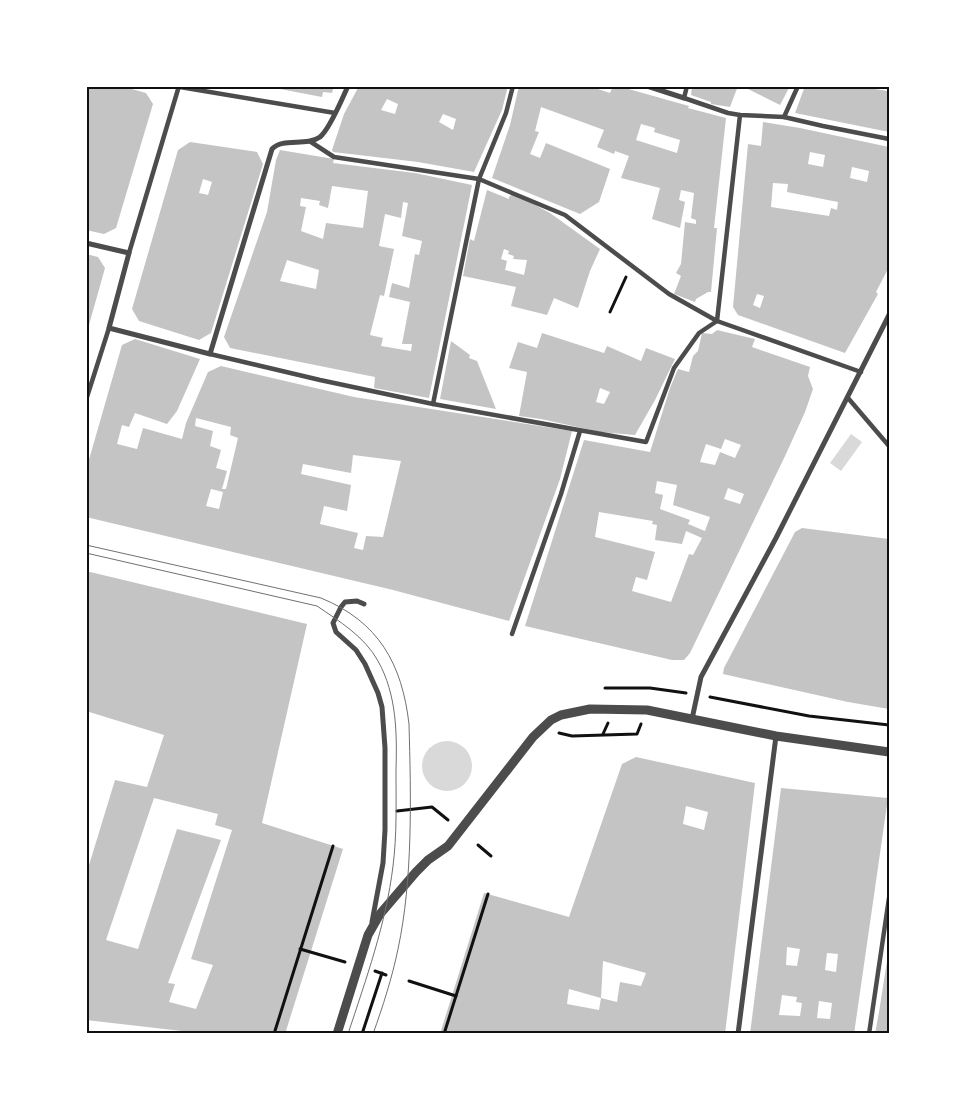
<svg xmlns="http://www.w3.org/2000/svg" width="975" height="1120" viewBox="0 0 975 1120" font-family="'DejaVu Sans',sans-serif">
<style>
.water{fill:#d9d9d9}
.building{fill:#c4c4c4;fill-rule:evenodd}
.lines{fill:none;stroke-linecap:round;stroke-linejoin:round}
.path{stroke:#111;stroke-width:3}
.pedestrian{stroke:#4c4c4c;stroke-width:4.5}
.minor{stroke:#4c4c4c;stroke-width:5}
.tertiary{stroke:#4c4c4c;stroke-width:9}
.tram{stroke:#707070;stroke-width:1}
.neatline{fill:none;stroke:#111;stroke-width:2}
</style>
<rect width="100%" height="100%" fill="#fff"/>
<g class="water">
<polygon points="851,434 862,442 841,471 830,463"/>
<circle cx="447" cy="766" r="25"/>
</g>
<g class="building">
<polygon points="86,86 121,86 146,93 153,104 116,228 104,234 86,230"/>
<polygon points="259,86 334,86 332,93 323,92 322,97 280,89 259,88"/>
<path d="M359,86H508L502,110L474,172L418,162L333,152L332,150L344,114ZM387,99L398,104L395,114L381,110ZM443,114L456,119L453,130L439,122Z"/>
<path d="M519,86H589L610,93L613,86H624L625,88L689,106L688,108L726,118L714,228H717L711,292H708L696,299L695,302L674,294L681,276L676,273L681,264L685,222L696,224V220L691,218L694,193L681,190L679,200L685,202L680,228L652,219L660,188L621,178L629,156L615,151L614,154L597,147L604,130L541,107L535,131L539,132L530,154L540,158L546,143L610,169L599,202L580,214L492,178L510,125ZM641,124L655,128L654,132L680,140L677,153L636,140Z"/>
<polygon points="692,86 738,86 730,107 711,104 711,102 691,95"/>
<polygon points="742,86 790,86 780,105"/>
<polygon points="805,86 876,86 875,89 887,91 889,87 889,132 795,113"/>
<path d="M763,122L800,128L889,147V194L887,202H889V267L876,292L878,294L845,353L738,315L733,307L748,144L761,146ZM810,152L825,155L823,167L808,164ZM852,167L869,171L867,182L850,178ZM773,183L788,184L787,192L838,202L837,210L831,208L829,216L771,207ZM757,294L764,296L760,308L753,305Z"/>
<path d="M190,142L257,152L263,164L211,333L199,340L139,321L132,309L178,150ZM203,179L212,182L208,195L199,193Z"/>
<path d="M280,150L334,159L333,163L415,173L472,185L429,398L374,388L375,377L230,348L224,337L267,212L276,160ZM332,186L368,191L363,228L326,223L323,239L301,231L306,207L300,206L301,198L320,201L319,205L328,208ZM403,202L408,203L402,236L422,241L419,255L415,254L409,288L392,283L389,297L410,302L402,344H412L411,351L381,346L383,338L370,335L380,295L384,296L394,249L379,246L385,214L401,218ZM287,260L319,270L316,289L280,281Z"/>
<path d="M487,190L509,199V197L513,193L550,213L600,249L590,271L578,308L554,298L547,315L511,306L516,287L463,276L470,239L474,241ZM504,249L509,251L508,254L514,256L513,259L527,260L524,275L505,270L507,261L501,259Z"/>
<polygon points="86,254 98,257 105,268 87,332"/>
<path d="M717,330L755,339L752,347L810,367L808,376L813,389L805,412L786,454L690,653L684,660H672L525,626L584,440L650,452L670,388L678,369L689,372L693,356L698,351L702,333L712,334ZM725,439L741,445L735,458L720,452L715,465L700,462L706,444L721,449ZM657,481L677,485L673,505L710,517L705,531L688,524L690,520L660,509L663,495L655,493ZM728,488L744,494L740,504L724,499ZM599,512L653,521L652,524L657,525L655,540L682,544L686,531L702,538L693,555L689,554L671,602L632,591L636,577L647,580L655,552L595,537Z"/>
<path d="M542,333L604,353L607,346L641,361L646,348L675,359L655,400L635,435L600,432L541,419L519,416L527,372L509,368L518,342L537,348ZM600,388L610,392L604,404L596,402Z"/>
<path d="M135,339L200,359L177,411L167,424L135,413L129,427L122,425L117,444L137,449L143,428L182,439L186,423L208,372L221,366L354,397L572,431L560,479L509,621L393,590L86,517V470L122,345ZM196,418L231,427L230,435L238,438L226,489H222L227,471L216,468L221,450L210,446L213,431L195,426ZM353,455L401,461L383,537L366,536L363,550L354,548L358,533L320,524L324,506L347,511L351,485L301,474L303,464L351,473ZM211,489L223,492L219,509L206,506Z"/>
<polygon points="451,341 470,355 469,358 477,361 496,409 440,399"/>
<polygon points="802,528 889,539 889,709 848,702 723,674 724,668 795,532"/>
<path d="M86,571L307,624L262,823L343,849L285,1034H208L86,1020V875L115,780L147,787L164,735L86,711ZM154,798L218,814L215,825L232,830L191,959L213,965L196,1009L169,1002L175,984L168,983L221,840L177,829L138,949L106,940Z"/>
<path d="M636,757L755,783L725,1034H440L484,893L569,917L622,764ZM686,806L708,812L704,830L683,824ZM603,961L646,973L641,986L620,982L617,1002L601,998ZM569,989L601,998L599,1010L567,1004Z"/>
<path d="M781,788L888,798L854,1034H750ZM787,947L800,949L797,966L786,965ZM827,953L838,954L836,972L825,970ZM782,995L797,997L796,1002L802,1003L800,1016L779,1015ZM819,1001L832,1003L830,1019L817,1018Z"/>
<polygon points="888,955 889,1034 875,1034 879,1012"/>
</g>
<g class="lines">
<g class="path">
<polyline points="610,312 626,277"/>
<polyline points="605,688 650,688 686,693"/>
<polyline points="710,697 809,716 889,725"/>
<polyline points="559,733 572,736 637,734 641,724"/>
<polyline points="603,734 608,723"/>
<polyline points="397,811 432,807 448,820"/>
<polyline points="478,845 491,856"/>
<polyline points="300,949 345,962"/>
<polyline points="375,971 386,975"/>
<polyline points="409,981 456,996"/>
<polyline points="274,1034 333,846"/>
<polyline points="362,1034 382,973"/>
<polyline points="444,1034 488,894"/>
</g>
<g class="pedestrian">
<polyline points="174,86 335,113"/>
<polyline points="687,86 684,98 728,113 740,115 784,117 823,126 889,139"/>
<polyline points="784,117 798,86"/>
<polyline points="311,142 334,157 479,179 512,193 565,215 669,294 717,321 861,372"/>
<polyline points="129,253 179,86"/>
<polyline points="717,321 740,115"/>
<polyline points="210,354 320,380 433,404 646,442 674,368 699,333 717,321"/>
<polyline points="848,398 889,446"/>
<polyline points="86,400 109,328"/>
<polyline points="433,404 479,179 506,113 513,86"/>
<polyline points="512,634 561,494 580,431"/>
<polyline points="869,1034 889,898"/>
</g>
<g class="minor">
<polyline points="647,86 684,98"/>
<path d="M86,243L129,253L109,328L210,354L272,149C283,137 306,147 320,137C330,129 342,99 348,86"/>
<polyline points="364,604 357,601 345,602 341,607 333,623 336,632 356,650 365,664 378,693 382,707 385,748 385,830 383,863 372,922"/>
<polyline points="692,719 701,677 776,538 889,315"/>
<polyline points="738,1034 776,736"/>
</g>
<polyline class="tertiary" points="337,1034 368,935 380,914 416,872 428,860 448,846 533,737 551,720 561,715 590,709 647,710 776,736 889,752"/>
<g class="tram">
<path d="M86,545L321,598C379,622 402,664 409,724C411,796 413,879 398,949C392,978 383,1006 373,1034"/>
<path d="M86,553L317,606C339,621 365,637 378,661C397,695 397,734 396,771C396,803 397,835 393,866C386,924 366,979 348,1034"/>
</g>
</g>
<rect width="975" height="1120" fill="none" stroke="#ffffff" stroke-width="175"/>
<rect x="88" y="88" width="800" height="944" class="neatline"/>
</svg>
